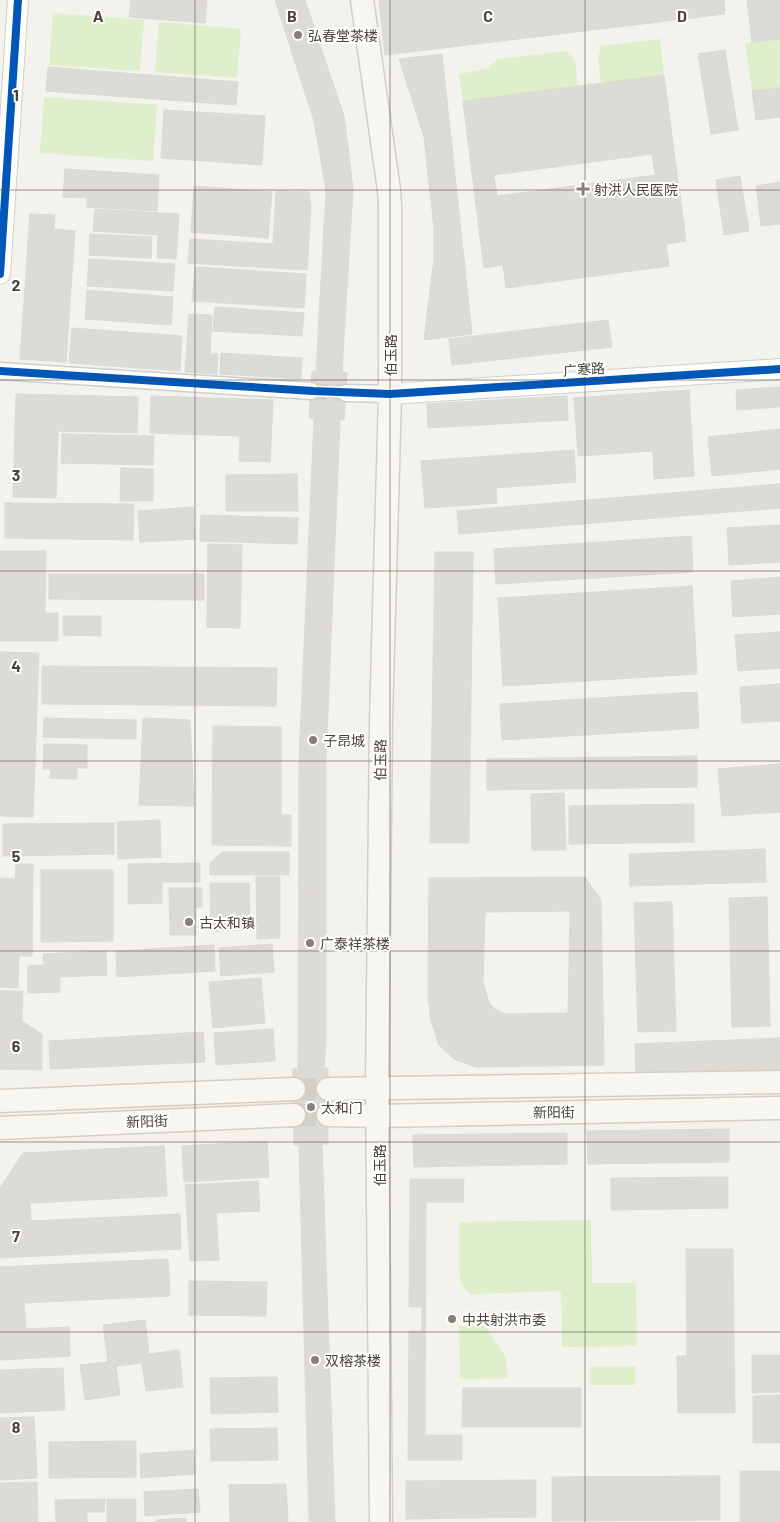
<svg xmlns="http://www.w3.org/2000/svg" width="780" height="1522" viewBox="0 0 780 1522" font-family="Barlow,'Noto Sans SC',sans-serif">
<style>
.green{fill:#deefcb}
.building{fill:#dddbd5;stroke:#dbd9d2;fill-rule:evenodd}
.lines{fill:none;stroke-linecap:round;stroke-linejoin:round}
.minor-tunnel{stroke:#d1cfc9;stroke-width:16;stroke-dasharray:16 8;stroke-linecap:butt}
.secondary-tunnel{stroke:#d1cfc9;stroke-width:22;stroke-dasharray:22 11;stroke-linecap:butt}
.minor-casing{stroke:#d1cfca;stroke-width:19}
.tertiary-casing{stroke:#d1cfca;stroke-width:22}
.secondary-casing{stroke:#d3d0c3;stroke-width:25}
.minor{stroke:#fdfdfc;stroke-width:16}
.tertiary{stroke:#fdfdfc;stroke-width:20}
.secondary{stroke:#f7f6f0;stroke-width:22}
.cycleway-casing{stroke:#fff;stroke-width:11}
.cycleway{stroke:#0057b8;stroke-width:8}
.grid{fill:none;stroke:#4a4437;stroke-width:1;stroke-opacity:0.55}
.poi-dot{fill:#858177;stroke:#fff;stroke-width:2}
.labels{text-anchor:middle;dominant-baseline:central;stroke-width:4;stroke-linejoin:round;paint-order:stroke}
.poi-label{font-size:14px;fill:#4a4437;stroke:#fff;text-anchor:start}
.street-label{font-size:14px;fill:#4a4437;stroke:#fff}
.grid-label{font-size:16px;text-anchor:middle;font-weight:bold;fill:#4a4437;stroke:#fff;stroke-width:4;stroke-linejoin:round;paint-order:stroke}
</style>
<rect width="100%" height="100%" fill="#f3f2ed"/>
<g class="green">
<polygon points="53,13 144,20 140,71 49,65"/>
<polygon points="159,22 241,29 237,78 155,72"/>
<polygon points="660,39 664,75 601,83 598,59 601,46"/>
<polygon points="780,39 780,88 752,91 745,43"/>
<polygon points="566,51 575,61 578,86 463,101 459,74 487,69 498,59"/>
<polygon points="44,97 157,105 153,161 40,153"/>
<polygon points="591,1220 592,1283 636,1283 637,1346 562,1347 561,1291 470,1294 462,1286 459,1273 459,1222"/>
<polygon points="484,1325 506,1357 507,1378 460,1379 459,1326"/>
<rect x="591" y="1366" width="44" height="19"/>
</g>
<g class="building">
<polygon points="131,0 207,0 205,23 129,17"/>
<polygon points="275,0 305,0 344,116 353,188 342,372 347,373 344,420 340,420 326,761 326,1040 324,1068 328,1068 328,1144 322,1144 335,1522 309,1522 299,1145 294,1145 293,1069 298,1069 298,1066 299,762 314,419 309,418 312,371 316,371 326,191 314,121"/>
<polygon points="285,0 294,0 317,69 303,74 279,2"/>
<polygon points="379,0 724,0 725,14 385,55"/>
<polygon points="747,0 780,0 780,39 752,42"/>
<polygon points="725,50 738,130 711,134 698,54"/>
<polygon points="442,54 472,334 424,340 434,259 434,228 424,137 399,59"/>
<polygon points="48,67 238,82 236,105 46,91"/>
<path d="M664,75L686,241L666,244L669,266L506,288L503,265L484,268L463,101ZM652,154L655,175L497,196L494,175Z"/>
<polygon points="780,88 780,117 756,120 752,91"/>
<polygon points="164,110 265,116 262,165 161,158"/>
<polygon points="65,169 159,175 157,211 87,207 87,198 63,197"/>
<polygon points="740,176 749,231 724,235 716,180"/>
<polygon points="780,182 780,224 761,226 756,186"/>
<polygon points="194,186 272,192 268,238 191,232"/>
<polygon points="276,191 309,192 311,208 307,270 188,263 190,239 273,244"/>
<polygon points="95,209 179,214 176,259 157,258 158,235 93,231"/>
<polygon points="30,214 55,215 54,229 75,231 66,362 20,359"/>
<polygon points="90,234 152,237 151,258 89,255"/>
<polygon points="89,259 175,264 173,291 87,286"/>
<polygon points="195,267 306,274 304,308 192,301"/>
<polygon points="87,290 173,297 171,325 85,319"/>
<polygon points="215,307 304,313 302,336 213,331"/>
<polygon points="189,314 212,315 210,354 218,354 217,374 185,372"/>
<polygon points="608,320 612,347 452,365 449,339"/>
<polygon points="72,328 182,336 180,371 69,363"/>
<polygon points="221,353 302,358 301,379 220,374"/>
<polygon points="315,374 344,376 341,416 313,415"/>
<polygon points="780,387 780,407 737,410 736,390"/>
<polygon points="689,390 694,476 654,479 653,451 578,456 574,398"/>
<polygon points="16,394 138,397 137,433 58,431 56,498 13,497"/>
<polygon points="151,396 273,400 270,462 239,461 240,436 150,433"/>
<polygon points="567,396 568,420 428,428 427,404"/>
<polygon points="780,429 780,469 712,476 708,437"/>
<polygon points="62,434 154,436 153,465 61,463"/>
<polygon points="574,450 576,482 496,488 497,503 425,508 421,461"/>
<polygon points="121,468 153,469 153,501 120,501"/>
<polygon points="297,474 298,511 226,511 226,475"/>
<polygon points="780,484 780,508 459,534 457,511"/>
<polygon points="5,503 134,504 133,540 5,538"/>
<polygon points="193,507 195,539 140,542 138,511"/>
<polygon points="201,515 298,518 297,544 200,541"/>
<polygon points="780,525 780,562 729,565 727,528"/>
<polygon points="691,536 693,572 496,584 494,549"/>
<polygon points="208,544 242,545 240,628 207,627"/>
<polygon points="0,551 46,551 45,613 58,613 58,641 0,641"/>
<polygon points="311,552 325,552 322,642 308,641"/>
<polygon points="435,552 473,552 469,843 430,843"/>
<polygon points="49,574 204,574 204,600 49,599"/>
<polygon points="780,577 780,614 733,617 731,581"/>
<polygon points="692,586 697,674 503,686 498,598"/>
<polygon points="63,616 101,616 101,636 63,635"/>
<polygon points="780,632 780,668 738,671 735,635"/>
<polygon points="0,652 39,653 33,817 0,816"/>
<polygon points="42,666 277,668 276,706 42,704"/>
<polygon points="780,684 780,721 742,723 740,687"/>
<polygon points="697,692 699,728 502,740 500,704"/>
<polygon points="44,718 136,720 136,739 43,737"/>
<polygon points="143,718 190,720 194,806 139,805"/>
<polygon points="213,726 281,727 281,815 291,815 291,846 212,845"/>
<polygon points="44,744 87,745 87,768 77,768 77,779 50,778 51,769 43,769"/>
<polygon points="697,756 697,787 487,790 487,759"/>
<polygon points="780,764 780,812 722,816 718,769"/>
<polygon points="564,793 566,850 532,850 531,794"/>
<polygon points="694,804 694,842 569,844 569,806"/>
<polygon points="160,820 161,857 118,859 117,822"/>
<polygon points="114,823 114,854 3,856 3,824"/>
<polygon points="765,849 766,882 630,886 629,854"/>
<polygon points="222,852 289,852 289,875 210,875 210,863"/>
<polygon points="200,863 200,882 162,882 162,903 128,904 128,864"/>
<polygon points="16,864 33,864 32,956 19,956 18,988 0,987 0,878 15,879"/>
<polygon points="41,870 113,870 113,941 41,942"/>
<polygon points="256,877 280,877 280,938 257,939"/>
<path d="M585,877L601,900L604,1065L476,1067L454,1059L439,1045L431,1021L428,996L429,878ZM570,911L568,1013L505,1014L496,1010L489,1003L483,982L485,912Z"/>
<polygon points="210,883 249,883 250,930 211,931"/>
<polygon points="169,888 202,888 202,907 196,907 196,935 170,935"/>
<rect x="302" y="893" width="16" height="100"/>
<polygon points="767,897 770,1026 732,1027 729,898"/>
<polygon points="672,902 676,1031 638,1032 634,903"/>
<polygon points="272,944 274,972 221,976 219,948"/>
<polygon points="214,945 215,971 117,977 116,951"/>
<polygon points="106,951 107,975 60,977 60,992 28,993 28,966 44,965 43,954"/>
<polygon points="261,978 265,1023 213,1028 209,982"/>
<polygon points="0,991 23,991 22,1021 42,1034 42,1070 0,1069"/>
<polygon points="273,1029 275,1061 216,1065 214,1033"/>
<polygon points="203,1032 205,1062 50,1069 49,1041"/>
<polygon points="780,1038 780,1070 636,1075 635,1044"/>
<rect x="297" y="1072" width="27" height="69"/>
<polygon points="729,1129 729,1162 588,1164 587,1131"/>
<polygon points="567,1133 567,1164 414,1167 413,1135"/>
<polygon points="267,1141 269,1177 184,1182 182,1146"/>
<polygon points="164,1146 167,1196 30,1203 31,1221 180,1214 181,1249 0,1258 0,1188 23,1153"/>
<polygon points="728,1177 728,1208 611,1210 611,1178"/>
<polygon points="410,1179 464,1179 463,1202 426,1202 425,1435 462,1435 462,1460 408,1460 409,1331 422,1331 422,1307 409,1307"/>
<polygon points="258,1181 260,1211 216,1213 219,1260 190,1261 185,1185"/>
<polygon points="317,1197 320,1295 306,1296 303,1198"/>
<polygon points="686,1249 733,1249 735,1413 678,1413 677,1356 687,1356"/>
<polygon points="168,1259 170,1296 24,1303 26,1329 69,1327 70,1356 0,1360 0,1267"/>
<polygon points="189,1281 267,1282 266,1316 189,1315"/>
<polygon points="145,1320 149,1354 179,1350 183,1387 146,1391 142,1363 116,1366 120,1395 85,1400 80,1365 108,1362 103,1325"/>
<polygon points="307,1333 322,1333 323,1387 308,1388"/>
<polygon points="752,1355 780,1355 780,1392 752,1393"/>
<polygon points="63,1368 65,1410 0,1413 0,1370"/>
<polygon points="277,1377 278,1412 211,1414 210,1378"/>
<polygon points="463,1388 581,1388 581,1427 462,1427"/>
<polygon points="780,1395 780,1443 753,1443 753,1396"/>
<polygon points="34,1417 37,1478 0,1480 0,1418"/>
<polygon points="309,1422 325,1422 327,1514 312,1515"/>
<polygon points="277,1428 278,1460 211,1461 210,1429"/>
<polygon points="136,1441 136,1477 49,1478 49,1442"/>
<polygon points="194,1450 195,1474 141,1478 140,1454"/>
<rect x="740" y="1471" width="40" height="51"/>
<polygon points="720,1476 720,1520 552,1521 552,1477"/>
<polygon points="536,1480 536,1517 406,1519 406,1481"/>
<polygon points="37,1482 38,1522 0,1522 0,1483"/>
<polygon points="286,1484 288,1522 230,1522 229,1485"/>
<polygon points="198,1489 200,1512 145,1516 144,1492"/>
<polygon points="105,1499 104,1512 87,1512 87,1522 56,1522 55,1500"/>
<rect x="107" y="1499" width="29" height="23"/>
<polygon points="186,1518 186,1522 156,1522 156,1520"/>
</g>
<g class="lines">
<polyline class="minor-tunnel" points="311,391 346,393"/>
<g class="secondary-tunnel">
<polyline points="294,1089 328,1089"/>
<polyline points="294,1115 328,1115"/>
</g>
<g class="minor-casing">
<g id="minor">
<polyline points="0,371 311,391"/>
<polyline points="346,393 390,394"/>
</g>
</g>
<g class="tertiary-casing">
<g id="tertiary">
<polyline points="0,274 18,0"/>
<polyline points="390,394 780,369"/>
</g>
</g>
<g class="secondary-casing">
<g id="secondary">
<polyline points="362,0 389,190 390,206 390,394 381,720 377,1089 381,1522"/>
<polyline points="328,1089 780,1082"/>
<polyline points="0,1101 294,1089"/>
<polyline points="328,1115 378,1116 780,1108"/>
<polyline points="0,1128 294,1115"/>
</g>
</g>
<use href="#minor" class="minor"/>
<use href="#tertiary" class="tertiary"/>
<use href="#secondary" class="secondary"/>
<g class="cycleway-casing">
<g id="cycleway">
<polyline points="0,274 18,0"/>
<polyline points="0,371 313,391 390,394 780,369"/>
</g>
</g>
<use href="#cycleway" class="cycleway"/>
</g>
<path class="grid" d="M195,0V1522M390,0V1522M585,0V1522M0,190H780M0,380H780M0,571H780M0,761H780M0,951H780M0,1142H780M0,1332H780"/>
<g class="poi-dot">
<circle cx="298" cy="35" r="5"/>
<path d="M580.5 181.5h5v5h5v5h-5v5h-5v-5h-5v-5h5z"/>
<circle cx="313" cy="740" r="5"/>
<circle cx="189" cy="922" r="5"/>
<circle cx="310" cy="943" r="5"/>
<circle cx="311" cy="1107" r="5"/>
<circle cx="452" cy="1319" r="5"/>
<circle cx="315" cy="1360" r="5"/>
</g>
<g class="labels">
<g class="poi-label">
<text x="308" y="35">弘春堂茶楼</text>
<text x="594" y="189">射洪人民医院</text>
<text x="323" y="740">子昂城</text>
<text x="199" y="922">古太和镇</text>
<text x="320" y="943">广泰祥茶楼</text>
<text x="321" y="1107">太和门</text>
<text x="462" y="1319">中共射洪市委</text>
<text x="325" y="1360">双榕茶楼</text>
</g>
<g class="street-label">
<text transform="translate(390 355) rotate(-90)">伯玉路</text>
<text transform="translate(584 369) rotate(-4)">广寒路</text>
<text transform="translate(380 760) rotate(-89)">伯玉路</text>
<text transform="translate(554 1112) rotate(-1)">新阳街</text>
<text transform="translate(147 1121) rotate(-2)">新阳街</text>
<text transform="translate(379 1165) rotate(-90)">伯玉路</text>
</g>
</g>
<g class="grid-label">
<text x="98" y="22">A</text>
<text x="292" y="22">B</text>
<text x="488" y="22">C</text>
<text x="682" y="22">D</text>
<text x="16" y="101">1</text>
<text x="16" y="291">2</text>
<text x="16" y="481">3</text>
<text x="16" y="672">4</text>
<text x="16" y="862">5</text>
<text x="16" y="1052">6</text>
<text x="16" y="1242">7</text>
<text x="16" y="1433">8</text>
</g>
</svg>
